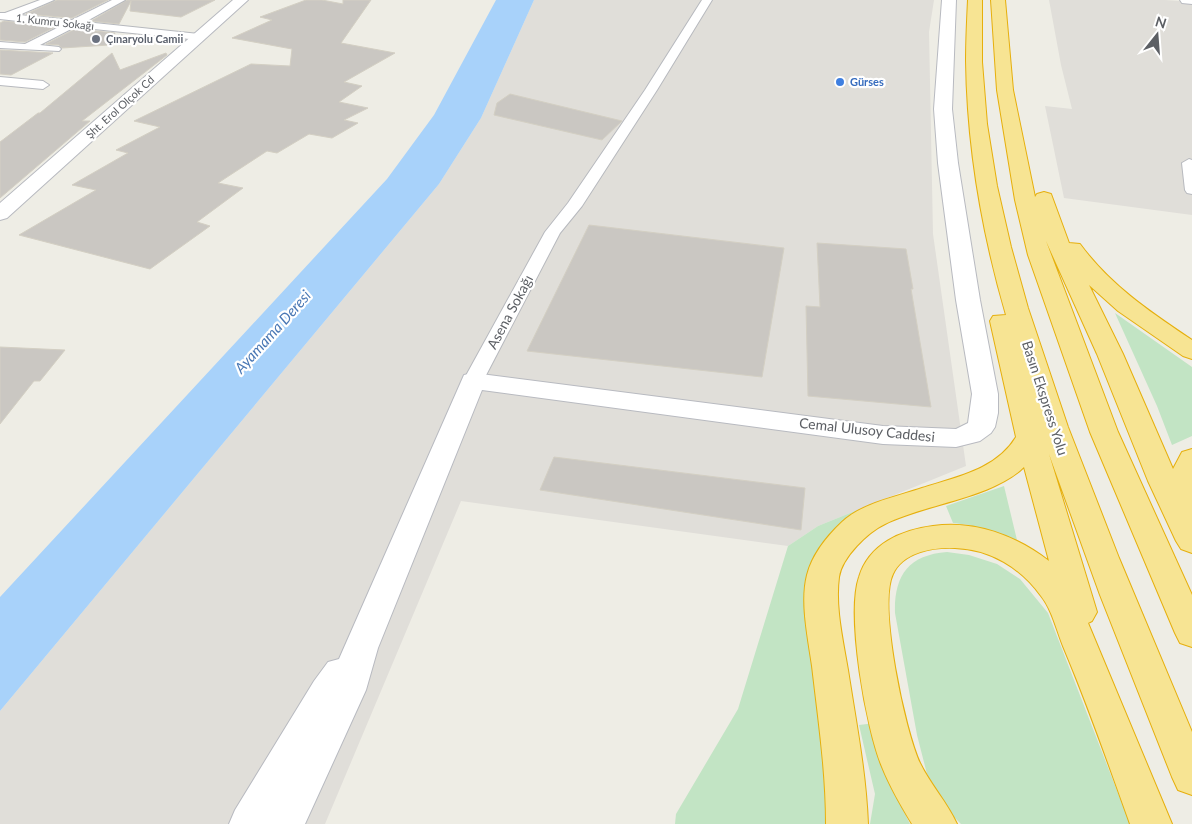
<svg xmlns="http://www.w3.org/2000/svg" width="1192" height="824" viewBox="0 0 1192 824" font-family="Lato,sans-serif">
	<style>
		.industrial { fill: #e0ded9 }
		.green { fill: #c2e4c4 }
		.water { fill: #a8d2fa }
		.building { fill: #cac7c2; stroke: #d3cfc3 }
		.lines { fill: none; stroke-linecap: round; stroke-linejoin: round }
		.street-casing { stroke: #b7b9be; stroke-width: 2 }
		.secondary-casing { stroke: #b8bac0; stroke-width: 2 }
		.highway-casing { stroke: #e6af0c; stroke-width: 2 }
		.street { fill: #fff; fill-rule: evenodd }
		.secondary { fill: #fff; fill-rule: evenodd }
		.highway { fill: #f7e493; fill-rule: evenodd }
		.worship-dot { fill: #6b7280; stroke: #fff; stroke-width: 2 }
		.shop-dot { fill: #3f7fe0; stroke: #fff; stroke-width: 2 }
		.labels { text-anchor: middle; stroke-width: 4.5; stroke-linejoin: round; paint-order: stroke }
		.far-street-label { font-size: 11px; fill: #5c5f64; stroke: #fff }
		.far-worship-label { font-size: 11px; font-weight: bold; fill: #5b616d; stroke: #fff; text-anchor: start }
		.far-shop-label { font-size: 11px; font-weight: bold; fill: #366cbe; stroke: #fff; text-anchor: start }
		.street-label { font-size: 14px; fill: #5c5f64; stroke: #fff }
		.water-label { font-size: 15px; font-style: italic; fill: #4977b4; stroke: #fff }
	</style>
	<rect width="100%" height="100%" fill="#eeede5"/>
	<path class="industrial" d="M534 0H934L929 32 933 234 966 466 818 526 788 546 461 501 325 824H0V711L439 184 481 118Z
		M1049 0H1165L1192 2V215L1064 198 1045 106 1072 109 1061 65Z"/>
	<path class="green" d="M1115 313 1192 367V436L1172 445 1157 406Z
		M1004 486 1017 540 969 525 953 523 946 506Z
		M860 509 832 531 815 579 827 824H675L676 814 738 709 788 546 818 526Z
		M947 552 969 555 997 564 1020 579 1048 613 1130 824H961L950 813 927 774 917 735 895 613C894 576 908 555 947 552Z
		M875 723 887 777 910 824H870L875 794 859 725Z"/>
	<path class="water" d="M496 0H534L481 118 439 184 0 711V597L387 179 434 115Z"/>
	<path class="building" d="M57 0H108L72 18 26 14Z
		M127 0H215L181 17 130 11 131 1 119 24 91 21Z
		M306 0H322L343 4V0H371L341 43 395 53 344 82 362 86 339 102 368 108 344 120 358 123 332 138 309 134 277 153 267 151 218 183 243 188 197 222 210 226 150 269 19 235 96 190 72 185 128 153 116 150 160 127 134 121 251 64 290 66 292 49 232 38 272 20 260 17Z
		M4 21 55 27 25 42 0 40V23Z
		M75 29 115 33 109 45 62 48 59 45 46 44Z
		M0 50 53 53 11 75 0 74Z
		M112 53 120 70 166 53 167 55 82 121H90L0 198V142L38 113H40Z
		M510 94 622 121 602 140 494 115 497 103Z
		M589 225 784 248 762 377 527 351Z
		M817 243 906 249 913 289H911L931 407 808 396 806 306 820 307Z
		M0 347 65 350 40 381H34L0 424Z
		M554 457 805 488 801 530 540 490Z"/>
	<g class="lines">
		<g class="street-casing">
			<path id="street" d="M40 0H54L19 15 72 20 112 0H125L85 22 199 34 204 37 199 40 75 27 40 45 59 47 61 49 59 51 0 48V42L25 44 61 26 0 19V13H5Z
				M702 0H712L657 90 582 206 560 233 483 381 480 385 473 387 466 385 463 381 545 232 568 203 645 90Z
				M0 77 43 81 49 85 43 89 0 85Z
				M1189 159 1192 160V194L1187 193 1185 190 1182 163Z"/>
		</g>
		<g class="secondary-casing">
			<path id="secondary" d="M233 0H248L7 218 0 220V203Z
				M942 0H956L952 109 958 163 980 300 998 394V413L995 427 991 433 980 441 956 447 883 444 482 390 378 648 366 690 305 824H229L235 810 314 681 328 662 339 659 464 375 473 373 883 426 956 429 968 423 972 394 956 300 938 163 934 109Z
				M1180 0H1192V4L1182 3Z"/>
		</g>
		<g class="highway-casing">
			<path id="highway" d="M968 0H982V62L987 124 997 186 1011 247 1028 308 1068 427 1119 558 1192 732V795L1178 790 1172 777 1100 595 1049 454 1097 612 1092 621 1088 623 1172 824H1130C1109 766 1089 708 1065 651 1057 633 1053 611 1041 596 1021 568 990 549 955 548 933 547 903 552 893 574 878 605 905 731 920 763 930 784 947 802 957 824H912C901 806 890 787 882 767 866 729 846 615 859 577 869 544 901 530 933 526 975 520 1017 536 1049 561L1024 467C993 498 925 504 885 524 868 532 842 557 839 577 835 607 843 640 848 670 856 722 866 772 868 824H826C826 771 818 718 812 666 808 638 800 602 807 575 812 555 827 536 842 522 862 503 896 497 922 488 956 477 996 470 1016 437L990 321 993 316 1006 315C982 233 967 146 966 61 966 41 967 20 968 0Z
				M991 0H1005L1013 90 1035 197 1037 194 1044 192 1051 194 1069 243 1080 244C1110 285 1150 312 1192 340V359L1183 356 1118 311 1089 285 1123 354 1173 469 1182 452 1192 449V553L1181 549 1176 541 1148 481 1097 354 1046 241 1118 432 1192 595V647L1180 643 1175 633 1090 432 1028 255 1015 200 997 90Z"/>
		</g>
		<use href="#street" class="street"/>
		<use href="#secondary" class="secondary"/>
		<use href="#highway" class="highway"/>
	</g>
	<circle class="worship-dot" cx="96" cy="39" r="5"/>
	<circle class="shop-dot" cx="840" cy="82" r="5"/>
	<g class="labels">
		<g class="far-street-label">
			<text transform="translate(55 22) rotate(6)" y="4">1. Kumru Sokağı</text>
			<text transform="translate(120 107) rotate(-42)" y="4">Şht. Erol Olçok Cd</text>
		</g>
		<g class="far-worship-label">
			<text x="106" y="43">Çınaryolu Camii</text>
		</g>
		<g class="far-shop-label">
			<text x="850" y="86">Gürses</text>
		</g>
		<g class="street-label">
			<text transform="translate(510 312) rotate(-62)" y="5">Asena Sokağı</text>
			<text transform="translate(1045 398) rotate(72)" y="5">Basın Ekspress Yolu</text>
			<text transform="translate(867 430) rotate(6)" y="5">Cemal Ulusoy Caddesi</text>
		</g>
		<g class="water-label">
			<text transform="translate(273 332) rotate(-48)" y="5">Ayamama Deresi</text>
		</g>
	</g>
	<g transform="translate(1157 35) rotate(17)" stroke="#ffffff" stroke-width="4" paint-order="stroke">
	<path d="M0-4L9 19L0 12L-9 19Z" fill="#5c5f64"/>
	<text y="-8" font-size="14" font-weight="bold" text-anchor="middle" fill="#5c5f64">N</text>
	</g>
</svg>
